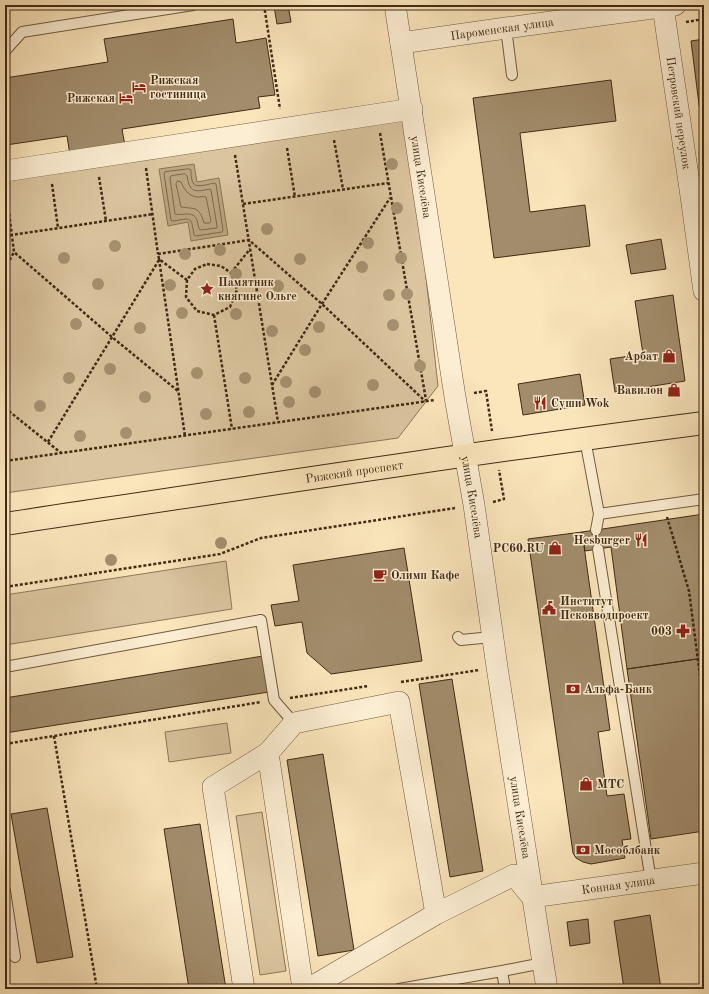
<svg xmlns="http://www.w3.org/2000/svg" width="709" height="994" viewBox="0 0 709 994" font-family="'Old Standard TT',serif">
	<style>
		.green { fill: #dbc59f; stroke: #8e785a }
		.water { fill: #bca682; stroke: #8b7556 }
		.lines { fill: none; stroke-linecap: round; stroke-linejoin: round }
		.shore { stroke: #7e684b; stroke-width: 1 }
		.building { fill: #a28c6b; stroke: #412b14 }
		.lane-casing { stroke: #705a3e; stroke-width: 12 }
		.street-casing { stroke: #705a3e; stroke-width: 22 }
		.primary-casing { stroke: #412b14; stroke-width: 24 }
		.path { stroke: #412b14; stroke-width: 2.5; stroke-dasharray: 3 2; stroke-linecap: butt }
		.lane { stroke: #fceed3; stroke-width: 10 }
		.street { stroke: #fceed3; stroke-width: 21 }
		.primary { stroke: #fbe5bb; stroke-width: 22 }
		.tree { fill: #a6906f }
		.labels { text-anchor: middle; stroke-width: 3; stroke-linejoin: round; paint-order: stroke }
		.street-label { font-size: 12px; fill: #412b14; stroke: #fceed3 }
		.poi-label { font-size: 12px; font-weight: bold; fill: #412b14; stroke: #fceed3; text-anchor: start }
	</style>
	<rect width="100%" height="100%" fill="#fbe5bb"/>
	<filter id="stains"><feTurbulence type="fractalNoise" baseFrequency=".005" numOctaves="4"/><feColorMatrix values="0 0 0 0 .2 0 0 0 0 .09 0 0 0 0 .02 0 0 0 .5 -.17"/></filter>
	<radialGradient id="worn" r=".72"><stop offset=".6" stop-color="#630" stop-opacity="0"/><stop offset="1" stop-color="#630" stop-opacity=".3"/></radialGradient>
	<path class="green" d="M408 115 438 386 398 438 5 493V176Z
		M226 561 232 609 5 645V595Z
		M227 723 231 753 169 762 165 732Z
		M262 812 286 971 260 975 236 816Z"/>
	<path class="water" d="M194 164 197 182 219 178 228 235 191 241 188 222 168 226 159 169Z"/>
	<g class="lines">
		<path class="shore" d="M189 169 191 170C191 174 191 181 194 184 197 188 209 184 214 183L216 184 223 230 222 232 196 236 194 235C191 216 192 218 173 221L171 220 164 174 165 172Z
			M185 174 187 176C190 193 194 192 210 189L211 190 217 226V228L200 230C198 227 198 224 197 220 193 210 183 216 175 214L170 178 171 176Z
			M178 181 181 182C184 189 188 196 197 197 200 197 203 196 206 197L211 221 210 223H204C199 206 195 209 181 207L176 184Z"/>
	</g>
	<path class="building" d="M281 5H288L291 22 277 24 274 6Z
		M233 19 236 43 266 38 275 95 258 97 260 108 122 129 125 146 70 155 67 136 6 145 5 137V78L108 62 104 39Z
		M704 39V144L691 41Z
		M611 80 616 121 520 133 530 212 585 205 590 246 494 258 473 98Z
		M661 239 666 269 631 274 626 245Z
		M673 295 685 381 615 392 610 359 643 354 635 301Z
		M580 374 585 405 523 415 518 384Z
		M704 514V658L627 669 611 547 585 551 582 532Z
		M582 532 610 730 598 732 607 796 624 794 631 839 622 840 625 858 591 864 583 862 576 858 573 853 572 846 528 539Z
		M404 548 422 661 331 674 307 653 302 622 275 626 271 605 299 601 293 565Z
		M263 656 269 692 5 733V698Z
		M704 658V831L651 839 627 669Z
		M452 679 483 871 450 877 419 684Z
		M323 754 354 950 318 956 287 760Z
		M47 808 73 957 37 963 11 814Z
		M200 824 226 989H189L164 829Z
		M650 915 661 989H624L614 921Z
		M588 919 590 943 570 946 567 922Z"/>
	<g class="lines">
		<g class="lane-casing">
			<path id="lane" d="M506 28 512 75
				M5 51 22 32 193 5
				M585 439 599 514 704 499
				M596 530 599 514
				M598 549 651 881
				M458 637 461 640 492 637
				M5 667 261 620 274 700 294 723
				M5 891 15 957
				M502 971 505 989
				M399 989 502 971 543 963"/>
		</g>
		<g class="street-casing">
			<g id="street">
				<path id="s1" d="M395 5 455 397 474 505 497 667 547 989"/>
				<path id="s2" d="M663 7 691 196 704 291"/>
				<path id="s3" d="M401 43 506 28 675 5"/>
				<path d="M5 171 412 109"/>
				<path d="M268 753 303 989"/>
				<path d="M244 989 213 787 268 753 294 723 399 702 436 914"/>
				<path id="s4" d="M308 989 436 914 514 875 532 897 704 873"/>
			</g>
		</g>
		<g class="primary-casing">
			<g id="primary">
				<path id="s5" d="M5 524C238 489 471 453 704 423"/>
			</g>
		</g>
		<path class="path" d="M264 5 280 109
			M686 22 704 19
			M380 133 426 400
			M334 140 343 189
			M287 148 295 197
			M235 155 278 422
			M146 168 158 254
			M99 177 106 221
			M52 184 58 228
			M6 189 14 252 112 337 178 391
			M243 204 388 183
			M5 236 153 214
			M159 259 185 436
			M207 264 221 266 231 273 237 290 230 307 214 315 197 311 186 297 187 280 195 269Z
			M5 269 14 252
			M231 273 250 249
			M187 280 159 259 158 254 249 240 322 304 425 401
			M214 315 232 429
			M272 385 322 304 390 198
			M474 393 486 391 492 431
			M5 408 61 453
			M48 442 159 260
			M5 461 435 400
			M493 502 504 499 499 470
			M667 517 689 591 704 707
			M5 587 220 554 261 538 455 508
			M401 682 479 670
			M290 698 368 686
			M54 736 97 989
			M5 744 261 702"/>
		<use href="#lane" class="lane"/>
		<use href="#street" class="street"/>
		<use href="#primary" class="primary"/>
	</g>
	<g class="tree">
		<circle cx="392" cy="164" r="6"/>
		<circle cx="397" cy="208" r="6"/>
		<circle cx="267" cy="229" r="6"/>
		<circle cx="368" cy="243" r="6"/>
		<circle cx="115" cy="246" r="6"/>
		<circle cx="220" cy="250" r="6"/>
		<circle cx="185" cy="254" r="6"/>
		<circle cx="64" cy="258" r="6"/>
		<circle cx="401" cy="258" r="6"/>
		<circle cx="300" cy="259" r="6"/>
		<circle cx="362" cy="267" r="6"/>
		<circle cx="236" cy="274" r="6"/>
		<circle cx="98" cy="284" r="6"/>
		<circle cx="170" cy="285" r="6"/>
		<circle cx="278" cy="286" r="6"/>
		<circle cx="407" cy="294" r="6"/>
		<circle cx="389" cy="295" r="6"/>
		<circle cx="182" cy="313" r="6"/>
		<circle cx="236" cy="314" r="6"/>
		<circle cx="76" cy="324" r="6"/>
		<circle cx="393" cy="325" r="6"/>
		<circle cx="319" cy="327" r="6"/>
		<circle cx="140" cy="328" r="6"/>
		<circle cx="272" cy="331" r="6"/>
		<circle cx="305" cy="350" r="6"/>
		<circle cx="420" cy="366" r="6"/>
		<circle cx="110" cy="369" r="6"/>
		<circle cx="197" cy="373" r="6"/>
		<circle cx="69" cy="378" r="6"/>
		<circle cx="245" cy="378" r="6"/>
		<circle cx="286" cy="382" r="6"/>
		<circle cx="373" cy="385" r="6"/>
		<circle cx="315" cy="392" r="6"/>
		<circle cx="145" cy="397" r="6"/>
		<circle cx="289" cy="402" r="6"/>
		<circle cx="40" cy="406" r="6"/>
		<circle cx="249" cy="412" r="6"/>
		<circle cx="206" cy="414" r="6"/>
		<circle cx="126" cy="433" r="6"/>
		<circle cx="80" cy="436" r="6"/>
		<circle cx="221" cy="543" r="6"/>
		<circle cx="111" cy="560" r="6"/>
	</g>
	<defs>
		<g id="hotel-bare" transform="scale(1.08)"><path d="M-6-4.5h1.5V1H6V5H4.5V3h-9V5H-6ZM-4 0a1.8 1.8 0 1 1 3.6 0ZM.5 0V-2.5h3Q6-2.5 6 0Z" fill="#8f2418" stroke="#fceed3" stroke-width="2.5" paint-order="stroke"/></g>
		<g id="sight-bare" transform="scale(1.08)"><path d="M0-6L1.8-2.2L6-1.7L2.9 1.2L3.7 5.4L0 3.3L-3.7 5.4L-2.9 1.2L-6-1.7L-1.8-2.2Z" fill="#8f2418" stroke="#fceed3" stroke-width="2.5" paint-order="stroke"/></g>
		<g id="shop-bare" transform="scale(1.08)"><path d="M-5-2.5h2.3a2.7 3.5 0 0 1 5.4 0H5L5.5 6h-11ZM-1.5-2.5h3a1.5 2.3 0 0 0-3 0Z" fill="#8f2418" stroke="#fceed3" stroke-width="2.5" paint-order="stroke"/></g>
		<g id="restaurant-bare" transform="scale(1.08)"><path d="M-5-6h1v4h1v-4h1v4h1v-4h1v5L-1.5 .5V6h-2V.5L-5-1ZM5-6V6H3V1.5H1.5Q1.5-4 5-6Z" fill="#8f2418" stroke="#fceed3" stroke-width="2.5" paint-order="stroke"/></g>
		<g id="cafe-bare" transform="scale(1.08)"><path d="M-5.5-4.5H6V0H3Q3 3.5 0 3.5H-2.5Q-5.5 3.5-5.5 0ZM3-3.2v2h1.7v-2ZM-6 4.5H4V6H-6Z" fill="#8f2418" stroke="#fceed3" stroke-width="2.5" paint-order="stroke"/></g>
		<g id="civic-bare" transform="scale(1.08)"><path d="M-.6-6.5H3V-4.5H.6V-3L4-1V1h2V6H-6V1h2V-1L-.6-3ZM-1.2 2.5V6h2.4V2.5Z" fill="#8f2418" stroke="#fceed3" stroke-width="2.5" paint-order="stroke"/></g>
		<g id="pharmacy-bare" transform="scale(1.08)"><path d="M-2-6h4v4h4v4h-4v4h-4v-4h-4v-4h4Z" fill="#8f2418" stroke="#fceed3" stroke-width="2.5" paint-order="stroke"/></g>
		<g id="bank-bare" transform="scale(1.08)"><path d="M-6-4H6V4H-6ZM0-2.3a2.3 2.3 0 1 0 0 4.6a2.3 2.3 0 1 0 0-4.6Z" fill="#8f2418" stroke="#fceed3" stroke-width="2.5" paint-order="stroke"/></g>
	</defs>
	<g fill-rule="evenodd">
		<use href="#hotel-bare" x="139" y="87"/>
		<use href="#hotel-bare" x="126" y="98"/>
		<use href="#sight-bare" x="207" y="289"/>
		<use href="#shop-bare" x="669" y="356"/>
		<use href="#shop-bare" x="674" y="390"/>
		<use href="#restaurant-bare" x="540" y="403"/>
		<use href="#restaurant-bare" x="641" y="540"/>
		<use href="#shop-bare" x="555" y="548"/>
		<use href="#cafe-bare" x="380" y="575"/>
		<use href="#civic-bare" x="549" y="608"/>
		<use href="#pharmacy-bare" x="683" y="631"/>
		<use href="#bank-bare" x="573" y="689"/>
		<use href="#shop-bare" x="586" y="784"/>
		<use href="#bank-bare" x="583" y="850"/>
	</g>
	<g class="labels">
		<g class="street-label">
			<text dy="4" stroke="none"><textPath href="#s3" startOffset="102">Пароменская улица</textPath></text>
			<text dy="4" stroke="none"><textPath href="#s2" startOffset="107">Петровский переулок</textPath></text>
			<text dy="4" stroke="none"><textPath href="#s1" startOffset="174">улица Киселёва</textPath></text>
			<text dy="4" stroke="none"><textPath href="#s5" startOffset="353">Рижский проспект</textPath></text>
			<text dy="4" stroke="none"><textPath href="#s1" startOffset="498">улица Киселёва</textPath></text>
			<text dy="4" stroke="none"><textPath href="#s1" startOffset="822">улица Киселёва</textPath></text>
			<text dy="4" stroke="none"><textPath href="#s4" startOffset="351">Конная улица</textPath></text>
		</g>
		<g class="poi-label">
			<text x="150" y="84">Рижская<tspan x="150" dy="14">гостиница</tspan></text>
			<text x="115" y="102" text-anchor="end">Рижская</text>
			<text x="218" y="286">Памятник<tspan x="218" dy="14">княгине Ольге</tspan></text>
			<text x="658" y="360" text-anchor="end">Арбат</text>
			<text x="663" y="394" text-anchor="end">Вавилон</text>
			<text x="551" y="407">Суши Wok</text>
			<text x="630" y="544" text-anchor="end">Hesburger</text>
			<text x="544" y="552" text-anchor="end">PC60.RU</text>
			<text x="391" y="579">Олимп Кафе</text>
			<text x="560" y="605">Институт<tspan x="560" dy="14">Псковводпроект</tspan></text>
			<text x="672" y="635" text-anchor="end">003</text>
			<text x="584" y="693">Альфа-Банк</text>
			<text x="597" y="788">МТС</text>
			<text x="594" y="854">Мособлбанк</text>
		</g>
	</g>
	<rect width="709" height="994" fill="none" stroke="#fbe5bb" stroke-width="20"/>
	<rect x="6" y="6" width="697" height="982" fill="none" stroke="#412b14" stroke-width="2"/>
	<rect x="10" y="10" width="689" height="974" fill="none" stroke="#412b14"/>
	<rect width="100%" height="100%" filter="url(#stains)"/>
	<rect width="100%" height="100%" fill="url(#worn)"/>
</svg>
